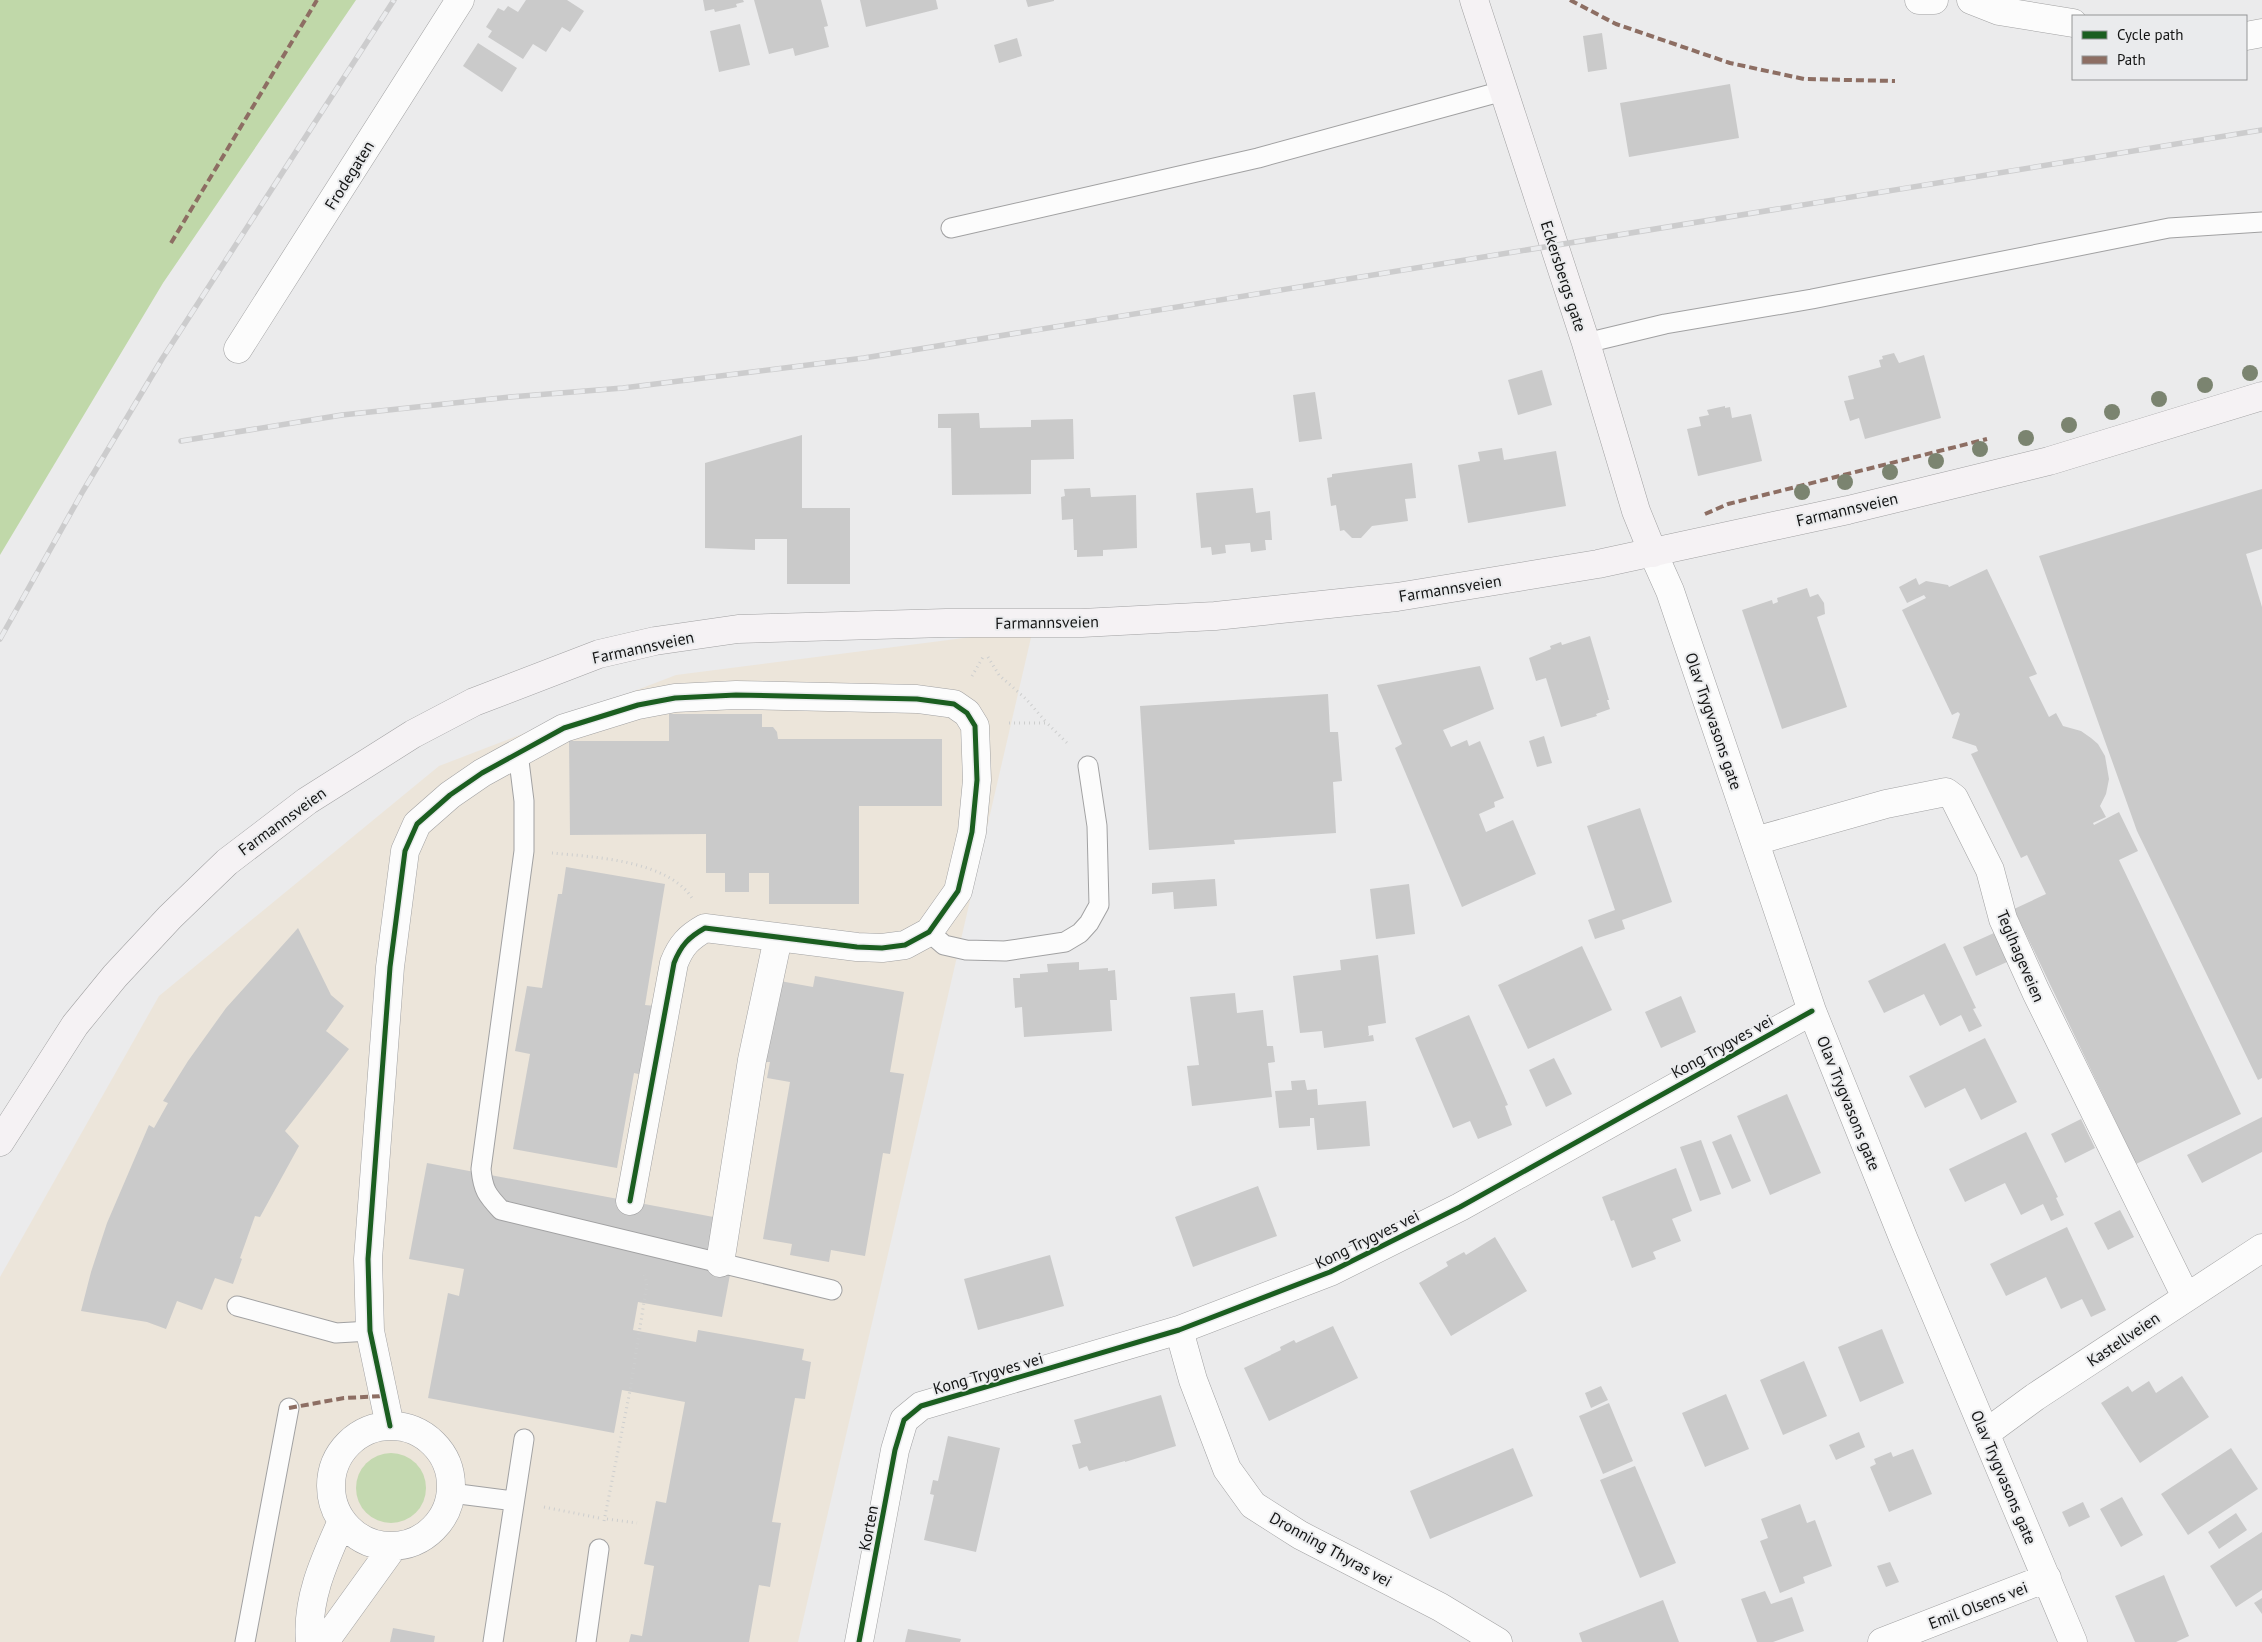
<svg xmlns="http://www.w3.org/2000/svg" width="2262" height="1642" viewBox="0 0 2262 1642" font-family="'PT Sans',sans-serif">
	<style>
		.commercial { fill: #ece5da }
		.green { fill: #c4d9b0 }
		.forest { fill: #c0d8a9 }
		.building { fill: #cacaca }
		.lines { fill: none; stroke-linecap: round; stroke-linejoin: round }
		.service-casing { stroke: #a1a1a2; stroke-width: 21 }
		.minor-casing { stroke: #a1a1a2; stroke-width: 29 }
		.secondary-casing { stroke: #a1a1a2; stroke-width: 29 }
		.path { stroke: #cdcece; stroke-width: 3; stroke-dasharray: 1 4; stroke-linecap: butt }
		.service { stroke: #fcfcfc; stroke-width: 19 }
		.minor { stroke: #fcfcfc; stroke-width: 28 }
		.secondary { stroke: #f5f2f4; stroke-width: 28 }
		.rail-casing { stroke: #cccccd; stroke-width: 5.5 }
		.rail { stroke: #eaebed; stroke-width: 4; stroke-dasharray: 11; stroke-linecap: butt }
		.quiet { stroke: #8d6e63; stroke-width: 4; stroke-dasharray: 8 4; stroke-linecap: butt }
		.cycleway-casing { stroke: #eaebed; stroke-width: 8 }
		.cycleway { stroke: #1b5e20; stroke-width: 5 }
		.tree { fill: #7b8470 }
		.labels { text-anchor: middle; stroke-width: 4; stroke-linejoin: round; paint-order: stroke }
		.street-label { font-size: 16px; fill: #131414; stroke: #eaebed }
	</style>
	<rect width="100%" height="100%" fill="#ebebec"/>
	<path class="commercial" d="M1033 629 798 1642H0V1277L159 996 439 766 676 675Z"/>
	<path class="green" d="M356 1488a35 35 0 1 1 70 0a35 35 0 1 1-70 0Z"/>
	<path class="forest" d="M0 0H356L163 283 0 555Z"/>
	<path class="building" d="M526 0H567L584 11 570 32 562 27 546 52 533 44 523 59 488 37 492 31 486 27 498 8 504 11 508 6 518 12Z
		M703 0H743L744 2 736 4 737 7 715 12 714 9 705 11Z
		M754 0H821L828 26 824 27 829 47 795 56 793 48 769 54Z
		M860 0H936L938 9 866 27Z
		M1026 0H1054V1L1028 7Z
		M740 24 750 65 719 72 710 31Z
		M1602 33 1607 69 1588 72 1583 36Z
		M1017 38 1022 56 999 63 994 45Z
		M478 43 517 68 502 92 463 66Z
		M1730 84 1739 138 1629 157 1620 103Z
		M1894 353 1899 363 1924 355 1941 418 1865 439 1859 418 1850 421 1844 401 1854 399 1848 376 1881 367 1879 360 1883 359 1882 356Z
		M1542 370 1552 405 1518 415 1508 380Z
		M1315 392 1322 439 1299 442 1293 395Z
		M1725 406V408L1730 407 1732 418 1751 414 1762 461 1698 476 1687 429 1701 426 1699 417 1709 415 1707 410Z
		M979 413 980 428 1031 427V420L1073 419 1074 459 1031 460V494L952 495 951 428H938V414Z
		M802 435V508H850V584H787V539H755V550L705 548V463Z
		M1502 448 1504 460 1556 451 1566 506 1468 523 1458 465 1480 461 1478 452Z
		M1412 463 1416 498 1405 499 1408 521 1372 526 1361 538H1352L1344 530 1340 531 1336 505 1331 506 1327 478 1332 477V474Z
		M1090 488 1091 497 1136 495 1137 548 1103 550V556L1077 557V550H1074L1073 519 1062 520 1061 497 1065 496 1064 489Z
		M1253 488 1256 513 1270 511 1272 540H1265L1266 550 1251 552 1250 543 1225 545 1226 553 1212 555 1211 547 1201 548 1196 493Z
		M2262 489V549L2246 554 2262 607V1078L2258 1080 2137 831 2039 556Z
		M1987 569 2037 674 2029 677 2049 717 2056 713 2063 726 2081 731 2091 738 2098 744 2105 756 2109 779 2106 794 2100 806 2106 817 2093 823 2094 825 2119 812 2138 851 2119 860 2241 1114 2136 1164 2014 909 2046 894 2027 855 2021 858 1971 754 1978 751 1976 746 1952 738 1960 714 1958 712 1952 715 1902 610 1926 598 1924 595 1907 603 1899 587 1916 578 1919 585 1926 581 1948 585 1949 587Z
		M1807 588 1810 597 1818 594 1824 603 1825 614 1817 617 1847 707 1782 729 1742 610 1772 600 1773 604 1778 602 1777 598Z
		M1590 636 1609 700H1607L1610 709 1596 714 1597 716 1561 727 1546 678 1536 681 1529 658 1551 649 1550 646 1561 642 1562 645Z
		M1480 666 1494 709 1443 730 1451 747 1467 740 1469 746 1480 741 1504 798 1494 802 1495 807 1479 814 1486 832 1513 820 1536 874 1462 907 1395 748 1402 744 1377 685Z
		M1328 694 1330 732H1338L1342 781 1333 782 1336 833 1234 840 1235 844 1149 850 1140 706Z
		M669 714H762V727H773L777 732 778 739H942V806H859V904H769V873H749V892H725V873H706V834L570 835 569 741H669Z
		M1544 736 1552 763 1537 767 1529 741Z
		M1640 808 1672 902 1622 920 1625 929 1595 939 1588 920 1615 910 1587 826Z
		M566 867 665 884 645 1005 655 1006 643 1075 634 1073 617 1168 513 1149 530 1054 515 1051 527 986 542 988 558 894H562Z
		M1215 879 1217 906 1174 909 1173 892 1152 894V883Z
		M1409 884 1415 934 1376 939 1370 889Z
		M298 928 331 995 344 1006 326 1031 349 1049 285 1131 299 1146 260 1217 255 1216 240 1258 242 1259 233 1284 215 1278 202 1310 177 1301 166 1329 147 1322 81 1311 91 1272 107 1223 149 1125 154 1128 168 1103 163 1101 188 1061 226 1008Z
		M1994 933 2007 962 1976 976 1963 947Z
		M1945 943 1976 1008 1973 1009 1982 1026 1969 1032 1961 1015 1940 1026 1924 994 1884 1013 1868 981Z
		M1582 946 1612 1010 1528 1049 1498 985Z
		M1378 955 1386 1023 1368 1026 1369 1035 1368 1036 1373 1035 1374 1041 1324 1048 1322 1031 1300 1033 1293 976 1341 970 1340 960Z
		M1079 962V970L1108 968V971L1115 970 1117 1000H1110L1112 1031 1024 1037 1022 1007 1015 1008 1013 978H1020V974L1048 972 1047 964Z
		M815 976 904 992 890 1072 904 1074 890 1154 883 1153 865 1256 831 1250 829 1262 790 1255 792 1244 763 1239 790 1082 767 1078 770 1062H766L780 981 813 987Z
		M1235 993 1237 1013 1263 1010 1267 1046H1273L1275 1062 1268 1063 1272 1097 1192 1106 1187 1066 1199 1065 1190 997Z
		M1681 996 1696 1032 1661 1048 1645 1012Z
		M1469 1015 1508 1105 1505 1106 1512 1125 1478 1139 1470 1121 1453 1128 1415 1038Z
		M1985 1038 2017 1102 1981 1120 1965 1088 1925 1108 1909 1076Z
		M1554 1058 1572 1094 1546 1107 1529 1070Z
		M1305 1080 1307 1090 1317 1089 1318 1105 1366 1101 1370 1146 1317 1150 1314 1118H1310V1126L1279 1128 1275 1091 1292 1090 1291 1081Z
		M1787 1094 1821 1173 1770 1195 1737 1116Z
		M2262 1117V1152L2202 1183 2187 1155Z
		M2081 1119 2095 1148 2065 1163 2051 1134Z
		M2026 1132 2058 1197 2056 1198 2064 1215 2051 1221 2043 1204 2021 1215 2005 1183 1965 1202 1949 1169Z
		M1731 1134 1751 1181 1732 1189 1712 1142Z
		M1701 1140 1721 1194 1700 1201 1680 1147Z
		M427 1163 740 1222 722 1317 638 1302 633 1330 696 1342 698 1330 804 1349 802 1360 811 1362 805 1399 795 1398 772 1522 781 1523 770 1587 759 1585 749 1642H629L631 1634 642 1636 654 1566 644 1564 656 1501 666 1503 685 1402 622 1390 614 1433 428 1398 448 1293 459 1296 464 1269 409 1259Z
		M1676 1168 1692 1211 1672 1219 1681 1241 1653 1252 1656 1259 1632 1268 1614 1220 1611 1221 1602 1197Z
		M1258 1186 1277 1236 1193 1267 1175 1217Z
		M2120 1210 2134 1237 2108 1250 2094 1223Z
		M2067 1227 2106 1310 2091 1317 2082 1299 2061 1309 2046 1277 2006 1296 1990 1264Z
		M1495 1237 1527 1291 1451 1336 1419 1283 1448 1266 1446 1262 1464 1252 1466 1255Z
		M1050 1255 1064 1306 978 1330 964 1279Z
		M1333 1326 1358 1378 1269 1421 1244 1368 1281 1350 1280 1347 1294 1340 1296 1343Z
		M1882 1329 1904 1383 1860 1402 1838 1347Z
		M1804 1361 1827 1416 1783 1435 1760 1380Z
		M2182 1376 2209 1417 2140 1463 2101 1403 2128 1386 2132 1392 2149 1381 2156 1393Z
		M1601 1386 1608 1400 1591 1408 1585 1393Z
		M1726 1394 1749 1449 1705 1467 1682 1413Z
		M1161 1395 1176 1446 1125 1462V1461L1089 1471 1087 1466 1079 1469 1072 1445 1081 1443 1074 1420Z
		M1609 1403 1633 1461 1603 1474 1579 1416Z
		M1859 1432 1865 1447 1836 1460 1829 1445Z
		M948 1436 1000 1448 976 1552 924 1540 934 1495 930 1494 933 1480 938 1481Z
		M1513 1448 1533 1496 1430 1539 1410 1491Z
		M2231 1448 2258 1489 2188 1535 2161 1494Z
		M1913 1449 1932 1494 1889 1512 1870 1467 1876 1464 1874 1459 1891 1452 1893 1457Z
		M1635 1466 1676 1563 1640 1578 1600 1480Z
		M2122 1497 2143 1535 2121 1547 2100 1509Z
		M2083 1502 2090 1517 2069 1527 2062 1512Z
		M1800 1504 1807 1523 1815 1520 1832 1566 1803 1577 1805 1583 1780 1593 1760 1541 1768 1538 1761 1519Z
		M2236 1513 2247 1530 2219 1549 2208 1532Z
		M2262 1532V1590L2236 1607 2210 1566Z
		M1890 1562 1899 1582 1886 1587 1877 1566Z
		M2164 1575 2189 1636 2176 1642H2135L2115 1596Z
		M1765 1591 1771 1604 1792 1597 1804 1631 1773 1642H1757L1741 1599Z
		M2262 1598V1614L2254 1603Z
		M1663 1600 1679 1642H1582L1579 1633Z
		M393 1628 435 1636 434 1642H390Z
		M908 1629 961 1639 960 1642H905Z"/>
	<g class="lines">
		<g class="service-casing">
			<path id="service" d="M951 228 1258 158 1503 91
				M1586 343 1665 324 1812 299 2169 228 2262 222
				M518 753 524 801V851L481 1169C483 1190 487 1195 501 1210L832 1290
				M929 932 944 945 966 950 1005 951 1065 942 1080 933 1089 923 1099 905 1097 826 1088 766
				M237 1306 336 1333 370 1331
				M451 1493 514 1501
				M245 1642 289 1408
				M493 1642 524 1439
				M586 1642 599 1549"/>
		</g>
		<g class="minor-casing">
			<path id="minor" d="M1919 0H1934
				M1971 0 1999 11 2073 23
				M2246 36 2262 33
				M238 349 460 0
				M1653 553 1670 591 1812 1011 1904 1240 2073 1642
				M1755 841 1886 804 1946 792 1954 798 1990 870 2003 919 2036 992 2186 1297
				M720 1263 752 1060 778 938
				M1179 1330 1193 1380 1227 1469 1253 1505 1300 1535 1440 1607 1498 1642
				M331 1486a60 60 0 1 1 120 0a60 60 0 1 1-120 0Z
				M390 1426 370 1331 368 1259 390 967 405 851 417 824 450 795 482 773 564 728 638 705 675 698 736 695 917 699 954 704 967 713 975 726 977 780 972 832 958 891 929 932 905 945 882 948 857 947 705 928C689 937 681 945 674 963L630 1201
				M1986 1433 2035 1397 2262 1248
				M310 1642C306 1599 325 1559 342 1521
				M320 1642 331 1633 393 1547
				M859 1642 895 1450 904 1420 921 1406 1179 1330 1330 1272 1460 1207 1812 1011
				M1882 1642 2047 1578"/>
		</g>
		<g class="secondary-casing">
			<path id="secondary" d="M1474 0 1586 343 1636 511 1653 553
				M0 1142 75 1025 115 976 170 917 227 862 307 801 413 734 474 702 599 654 655 641 738 629 946 623H1082L1215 616 1397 597 1598 564 1848 510 2049 461 2262 396"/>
		</g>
		<path class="path" d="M988 657 999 675 1026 699 1047 723
			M972 676 983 657
			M1009 723H1047L1069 745
			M552 853C593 857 667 860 692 898
			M544 1507 599 1518
			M607 1519 637 1523
			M604 1521 630 1391 647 1283 644 1275"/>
		<use href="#service" class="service"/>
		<use href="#minor" class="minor"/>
		<use href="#secondary" class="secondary"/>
		<g class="rail-casing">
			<path id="rail" d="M181 441 342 415 510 397 623 388 864 358 2262 130
				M0 639 83 491 162 359 394 0"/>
		</g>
		<use href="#rail" class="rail"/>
		<path class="quiet" d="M1570 0 1616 24 1730 63 1804 79 1895 81
			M171 243 317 0
			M1705 514 1728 504 1987 439
			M289 1408 344 1398 383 1396"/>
		<g class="cycleway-casing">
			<path id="cycleway" d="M390 1426 370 1331 368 1259 390 967 405 851 417 824 450 795 482 773 564 728 638 705 675 698 736 695 917 699 954 704 967 713 975 726 977 780 972 832 958 891 929 932 905 945 882 948 857 947 705 928C689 937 681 945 674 963L630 1201
				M859 1642 895 1450 904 1420 921 1406 1179 1330 1330 1272 1460 1207 1812 1011"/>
		</g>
		<use href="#cycleway" class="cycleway"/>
	</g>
	<g class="tree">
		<circle cx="2250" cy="373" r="8"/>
		<circle cx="2205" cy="385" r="8"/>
		<circle cx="2159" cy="399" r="8"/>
		<circle cx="2112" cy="412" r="8"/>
		<circle cx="2069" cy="425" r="8"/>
		<circle cx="2026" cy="438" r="8"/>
		<circle cx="1980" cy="449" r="8"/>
		<circle cx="1936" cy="461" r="8"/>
		<circle cx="1890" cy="472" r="8"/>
		<circle cx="1845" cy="482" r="8"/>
		<circle cx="1802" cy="492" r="8"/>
	</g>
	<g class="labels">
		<g class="street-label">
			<text transform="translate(349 175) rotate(-58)" y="6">Frodegaten</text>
			<text transform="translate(1564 276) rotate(72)" y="6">Eckersbergs gate</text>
			<text transform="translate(1847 509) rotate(-13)" y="6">Farmannsveien</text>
			<text transform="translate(1450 588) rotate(-9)" y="6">Farmannsveien</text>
			<text transform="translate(1047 622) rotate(-1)" y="6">Farmannsveien</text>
			<text transform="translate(643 647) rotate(-12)" y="6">Farmannsveien</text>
			<text transform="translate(1714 721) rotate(71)" y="6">Olav Trygvasons gate</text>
			<text transform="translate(282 821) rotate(-36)" y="6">Farmannsveien</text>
			<text transform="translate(2021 956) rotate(67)" y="6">Teglhageveien</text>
			<text transform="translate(1722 1046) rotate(-29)" y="6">Kong Trygves vei</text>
			<text transform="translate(1849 1103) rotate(68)" y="6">Olav Trygvasons gate</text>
			<text transform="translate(1367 1239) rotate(-26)" y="6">Kong Trygves vei</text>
			<text transform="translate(2123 1339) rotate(-34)" y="6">Kastellveien</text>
			<text transform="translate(988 1373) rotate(-16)" y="6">Kong Trygves vei</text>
			<text transform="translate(2004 1477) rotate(67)" y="6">Olav Trygvasons gate</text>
			<text transform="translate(868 1528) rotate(-79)" y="6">Korten</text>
			<text transform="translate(1331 1549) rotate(29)" y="6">Dronning Thyras vei</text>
			<text transform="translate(1978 1605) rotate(-21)" y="6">Emil Olsens vei</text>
		</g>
	</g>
	<rect x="2072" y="15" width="175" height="65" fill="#eaebed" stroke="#949596"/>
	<rect x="2082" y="31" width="25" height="8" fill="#1b5e20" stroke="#949596"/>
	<text x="2117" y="40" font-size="15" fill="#131414">Cycle path</text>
	<rect x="2082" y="56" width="25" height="8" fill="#8d6e63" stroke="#949596"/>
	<text x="2117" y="65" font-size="15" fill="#131414">Path</text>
</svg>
